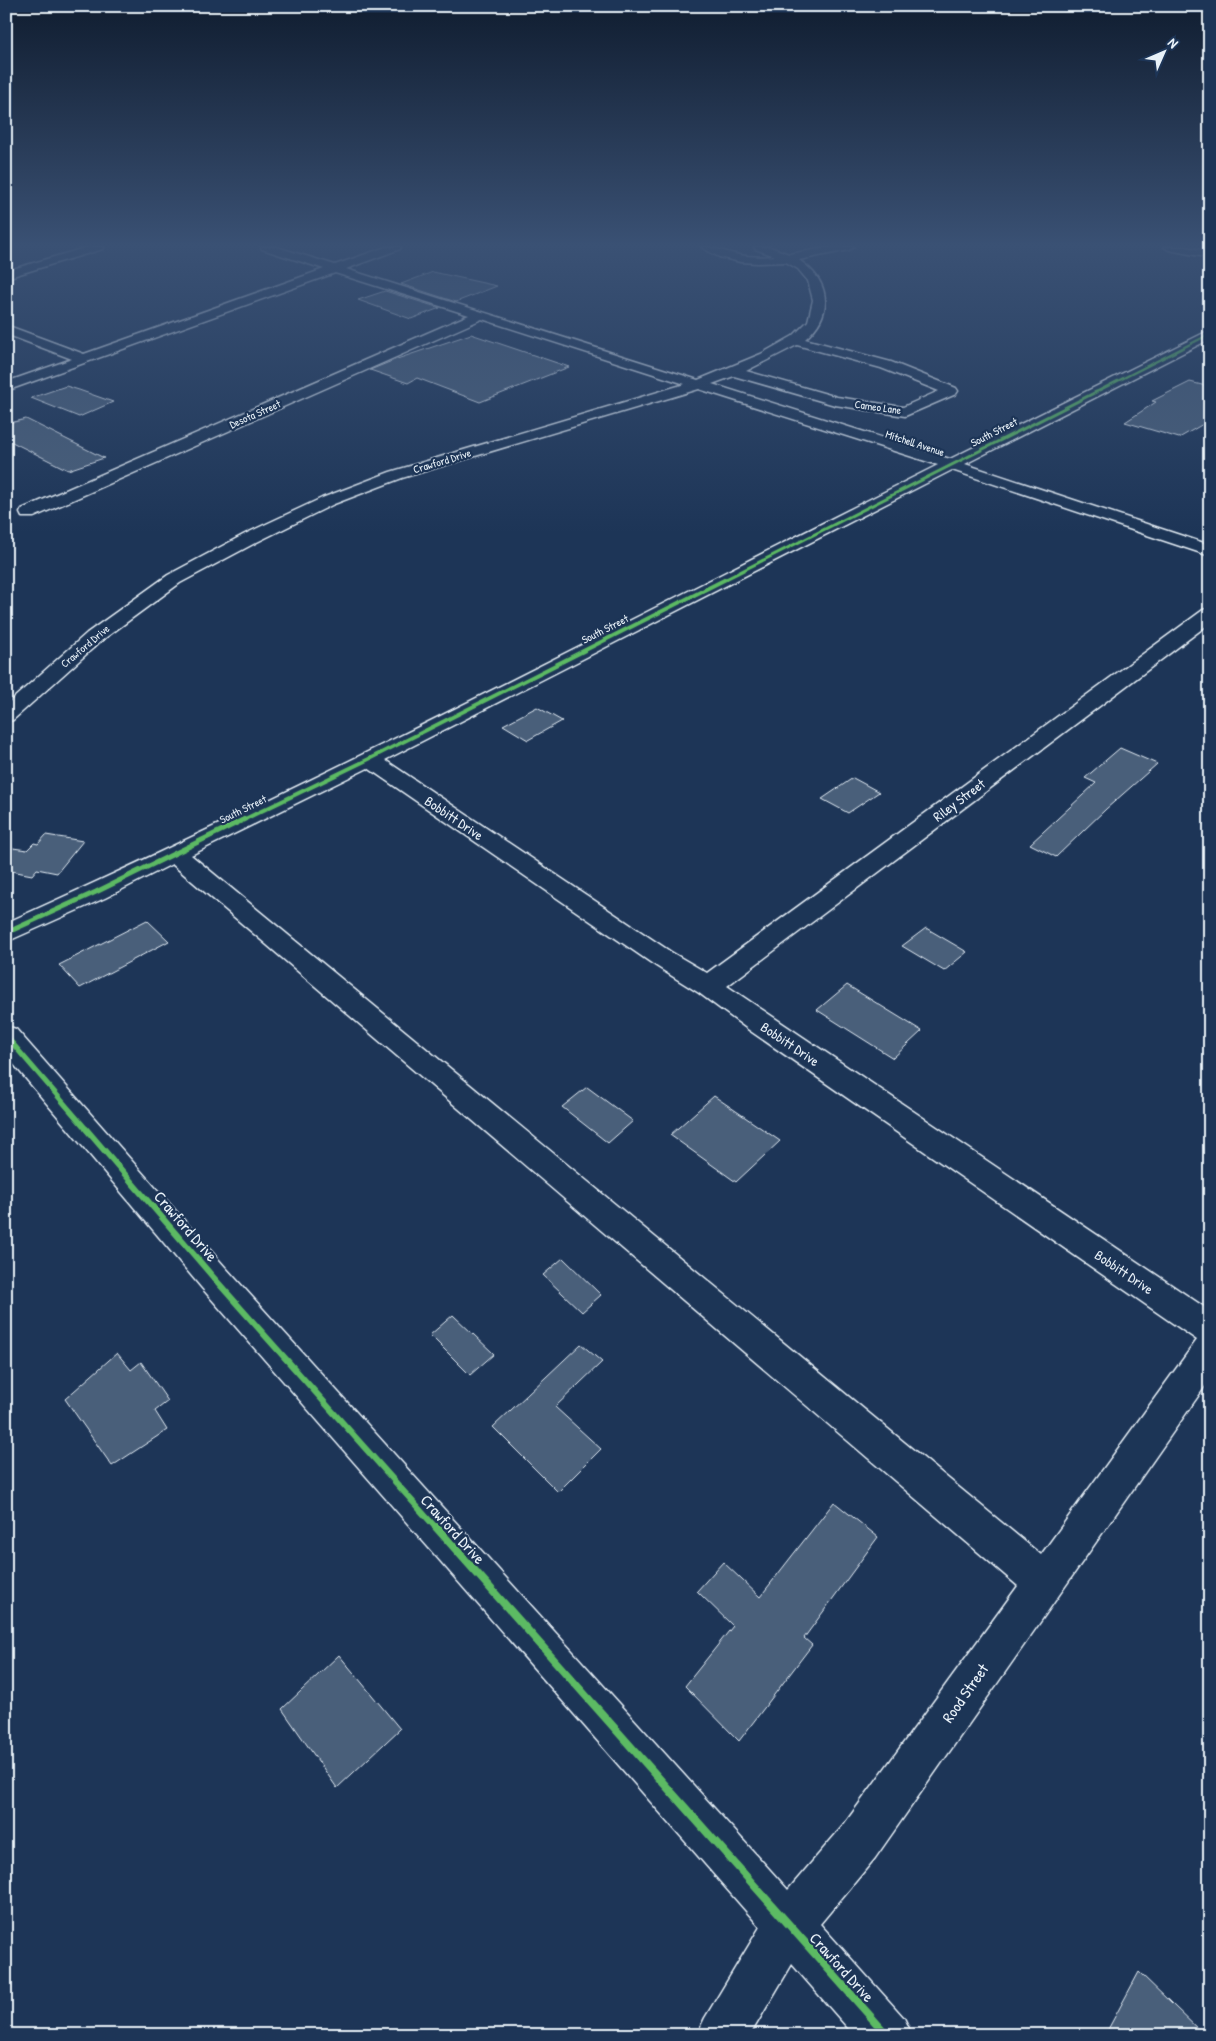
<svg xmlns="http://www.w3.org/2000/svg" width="1216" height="2041" viewBox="0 0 1216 2041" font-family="'Patrick Hand',sans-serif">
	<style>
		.building { fill: #495e7a; stroke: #e8f1f8 }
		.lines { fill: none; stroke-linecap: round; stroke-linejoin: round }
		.minor-casing { stroke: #e8f1f8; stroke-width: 3 }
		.minor { fill: #1d3557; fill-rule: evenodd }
		.cycleway-far5-casing { stroke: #1d3557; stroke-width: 4 }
		.cycleway-far4-casing { stroke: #1d3557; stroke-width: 5 }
		.cycleway-far3-casing { stroke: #1d3557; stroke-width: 6 }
		.cycleway-far2-casing { stroke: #1d3557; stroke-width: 8 }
		.cycleway-far1-casing { stroke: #1d3557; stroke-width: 9 }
		.cycleway-casing { stroke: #1d3557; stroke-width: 11 }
		.cycleway-far5 { stroke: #5cba63; stroke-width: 2.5 }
		.cycleway-far4 { stroke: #5cba63; stroke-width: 3 }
		.cycleway-far3 { stroke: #5cba63; stroke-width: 4 }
		.cycleway-far2 { stroke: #5cba63; stroke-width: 5 }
		.cycleway-far1 { stroke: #5cba63; stroke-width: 6 }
		.cycleway { stroke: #5cba63; stroke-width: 8 }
		.labels { text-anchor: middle; stroke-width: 4.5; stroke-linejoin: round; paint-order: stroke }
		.far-street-label { font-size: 11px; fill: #e8f1f8; stroke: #1d3557 }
		.street-label { font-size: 14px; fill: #e8f1f8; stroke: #1d3557 }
		.near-street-label { font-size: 16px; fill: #e8f1f8; stroke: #1d3557 }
	</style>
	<rect width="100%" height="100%" fill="#1d3557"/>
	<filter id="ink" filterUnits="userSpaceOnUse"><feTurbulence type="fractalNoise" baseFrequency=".02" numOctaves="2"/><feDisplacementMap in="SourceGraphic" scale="10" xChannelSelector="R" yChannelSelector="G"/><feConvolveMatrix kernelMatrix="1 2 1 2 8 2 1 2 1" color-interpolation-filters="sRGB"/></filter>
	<g filter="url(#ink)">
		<path class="building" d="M433 272 497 286 456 302 401 284Z
			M385 291 440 308 411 319 358 300Z
			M471 334 569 367 480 402 417 378 408 383 370 370 397 359Z
			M1190 382 1210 387V420L1179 438 1125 422 1156 402 1152 401Z
			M66 386 79 390 113 402 79 417 31 398Z
			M26 419 104 458 68 470 6 439V424Z
			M537 707 562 721 528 740 503 725Z
			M1120 748 1157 764 1106 809 1056 857 1030 844 1096 783 1085 778Z
			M853 778 879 792 848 813 822 799Z
			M46 835 83 841 57 873 37 869 32 875 6 870V847L27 850 34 843 38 844Z
			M147 920 169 941 80 988 59 965Z
			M926 928 967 952 944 971 902 946Z
			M847 985 922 1031 893 1058 817 1010Z
			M587 1087 633 1121 608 1143 562 1107Z
			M714 1096 780 1141 736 1182 670 1135Z
			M563 1258 601 1295 582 1312 543 1275Z
			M453 1315 494 1354 470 1375 430 1335Z
			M581 1344 602 1362 555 1407 601 1449 558 1492 493 1427Z
			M117 1353 131 1370 141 1362 168 1401 155 1411 167 1430 112 1466 65 1399Z
			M834 1502 878 1537 804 1638 812 1645 739 1741 685 1686 733 1626 697 1591 723 1562 760 1597Z
			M339 1655 400 1729 337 1788 282 1709Z
			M1139 1972 1204 2035H1105Z"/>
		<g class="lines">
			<g class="minor-casing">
				<path id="minor" d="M88 247H104L103 249 6 278V271Z
					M261 247H277L335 265 386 247H401L400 249 346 269 698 380 761 354 793 336 808 321 813 300 808 281 798 269 786 262 758 263 740 262 719 257 701 247C715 247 725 252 739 255 751 257 763 257 775 256L755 249 754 247H770L789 254 832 247H854L849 250 799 260C830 281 835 313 805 339L891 362 956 388 958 391 956 394 905 416 835 405 734 376 712 384 950 459 1210 330V339L965 464 1210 545V556L952 470 385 760 671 952 707 973 1203 610 1210 608V623L727 986 1210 1311V1379L875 1858 820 1924 904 2018 912 2035H854L792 1964 750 2035H697L705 2018 760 1927 201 1287 6 1055V1026L16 1029 225 1267 788 1890 843 1826 1018 1586 172 864 105 898 6 942V923C322 781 629 620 938 465L699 389 402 478 334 504 257 542 180 583 101 641 13 720 6 722V705L87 633 168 575 245 534 322 498 390 472 685 384 482 319 34 517H22L20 513 22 509 469 315 335 273 6 391V382L72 359 6 334V325L84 354 324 269 262 249ZM797 345 881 368 939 391 903 407 837 397 746 371ZM368 768 653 964 699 993 749 1030 1197 1340 1041 1555 191 855Z
					M1164 247H1186L1210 252V258L1169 250Z"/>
			</g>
			<use href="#minor" class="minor"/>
			<g class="cycleway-far5-casing">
				<path id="cycleway-far5" d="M1094 393 1210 334"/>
			</g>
			<g class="cycleway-far4-casing">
				<path id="cycleway-far4" d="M724 580 1096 392"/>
			</g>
			<g class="cycleway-far3-casing">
				<path id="cycleway-far3" d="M243 820 369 759 726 579"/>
			</g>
			<g class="cycleway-far2-casing">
				<path id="cycleway-far2" d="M6 933 96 892 245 819
					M6 1036 87 1130"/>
			</g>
			<g class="cycleway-far1-casing">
				<path id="cycleway-far1" d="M86 1129 213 1277 437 1529"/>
			</g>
			<g class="cycleway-casing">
				<path id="cycleway" d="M436 1527 887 2035"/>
			</g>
			<use href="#cycleway-far5" class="cycleway-far5"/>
			<use href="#cycleway-far4" class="cycleway-far4"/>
			<use href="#cycleway-far3" class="cycleway-far3"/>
			<use href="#cycleway-far2" class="cycleway-far2"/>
			<use href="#cycleway-far1" class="cycleway-far1"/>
			<use href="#cycleway" class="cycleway"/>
		</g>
	</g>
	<linearGradient id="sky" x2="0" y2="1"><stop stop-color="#101d30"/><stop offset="0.46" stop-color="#3a5174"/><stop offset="1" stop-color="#3a5174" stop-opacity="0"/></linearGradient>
	<rect width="1216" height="533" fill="url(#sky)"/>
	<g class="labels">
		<g class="far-street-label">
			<text transform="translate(878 407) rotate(8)" y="4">Cameo Lane</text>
			<text transform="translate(255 414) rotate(-24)" y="4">Desota Street</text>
			<text transform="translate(994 432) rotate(-27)" y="4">South Street</text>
			<text transform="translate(915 443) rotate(18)" y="4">Mitchell Avenue</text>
			<text transform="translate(442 461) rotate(-17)" y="4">Crawford Drive</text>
			<text transform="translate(605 629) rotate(-27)" y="4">South Street</text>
			<text transform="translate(85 646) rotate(-40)" y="4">Crawford Drive</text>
			<text transform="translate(243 809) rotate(-26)" y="4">South Street</text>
		</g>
		<g class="street-label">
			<text transform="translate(959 800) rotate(-37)" y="5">Riley Street</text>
			<text transform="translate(454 818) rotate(34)" y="5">Bobbitt Drive</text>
			<text transform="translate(790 1044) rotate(34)" y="5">Bobbitt Drive</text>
			<text transform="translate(1124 1272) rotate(34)" y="5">Bobbitt Drive</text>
		</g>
		<g class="near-street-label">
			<text transform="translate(186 1226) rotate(49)" y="6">Crawford Drive</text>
			<text transform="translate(453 1529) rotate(48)" y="6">Crawford Drive</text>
			<text transform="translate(965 1693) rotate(-55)" y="6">Rood Street</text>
			<text transform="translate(842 1967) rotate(48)" y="6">Crawford Drive</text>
		</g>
	</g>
	<rect width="1216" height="2041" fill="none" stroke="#1d3557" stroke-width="25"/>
	<rect x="12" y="12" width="1191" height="2016" fill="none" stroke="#e8f1f8" stroke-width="2" filter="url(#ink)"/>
	<g transform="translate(1164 52) rotate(45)" stroke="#1d3557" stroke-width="4" paint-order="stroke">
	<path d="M0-4L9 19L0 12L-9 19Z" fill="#e8f1f8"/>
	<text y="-8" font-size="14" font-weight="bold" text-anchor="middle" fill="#e8f1f8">N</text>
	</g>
</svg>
